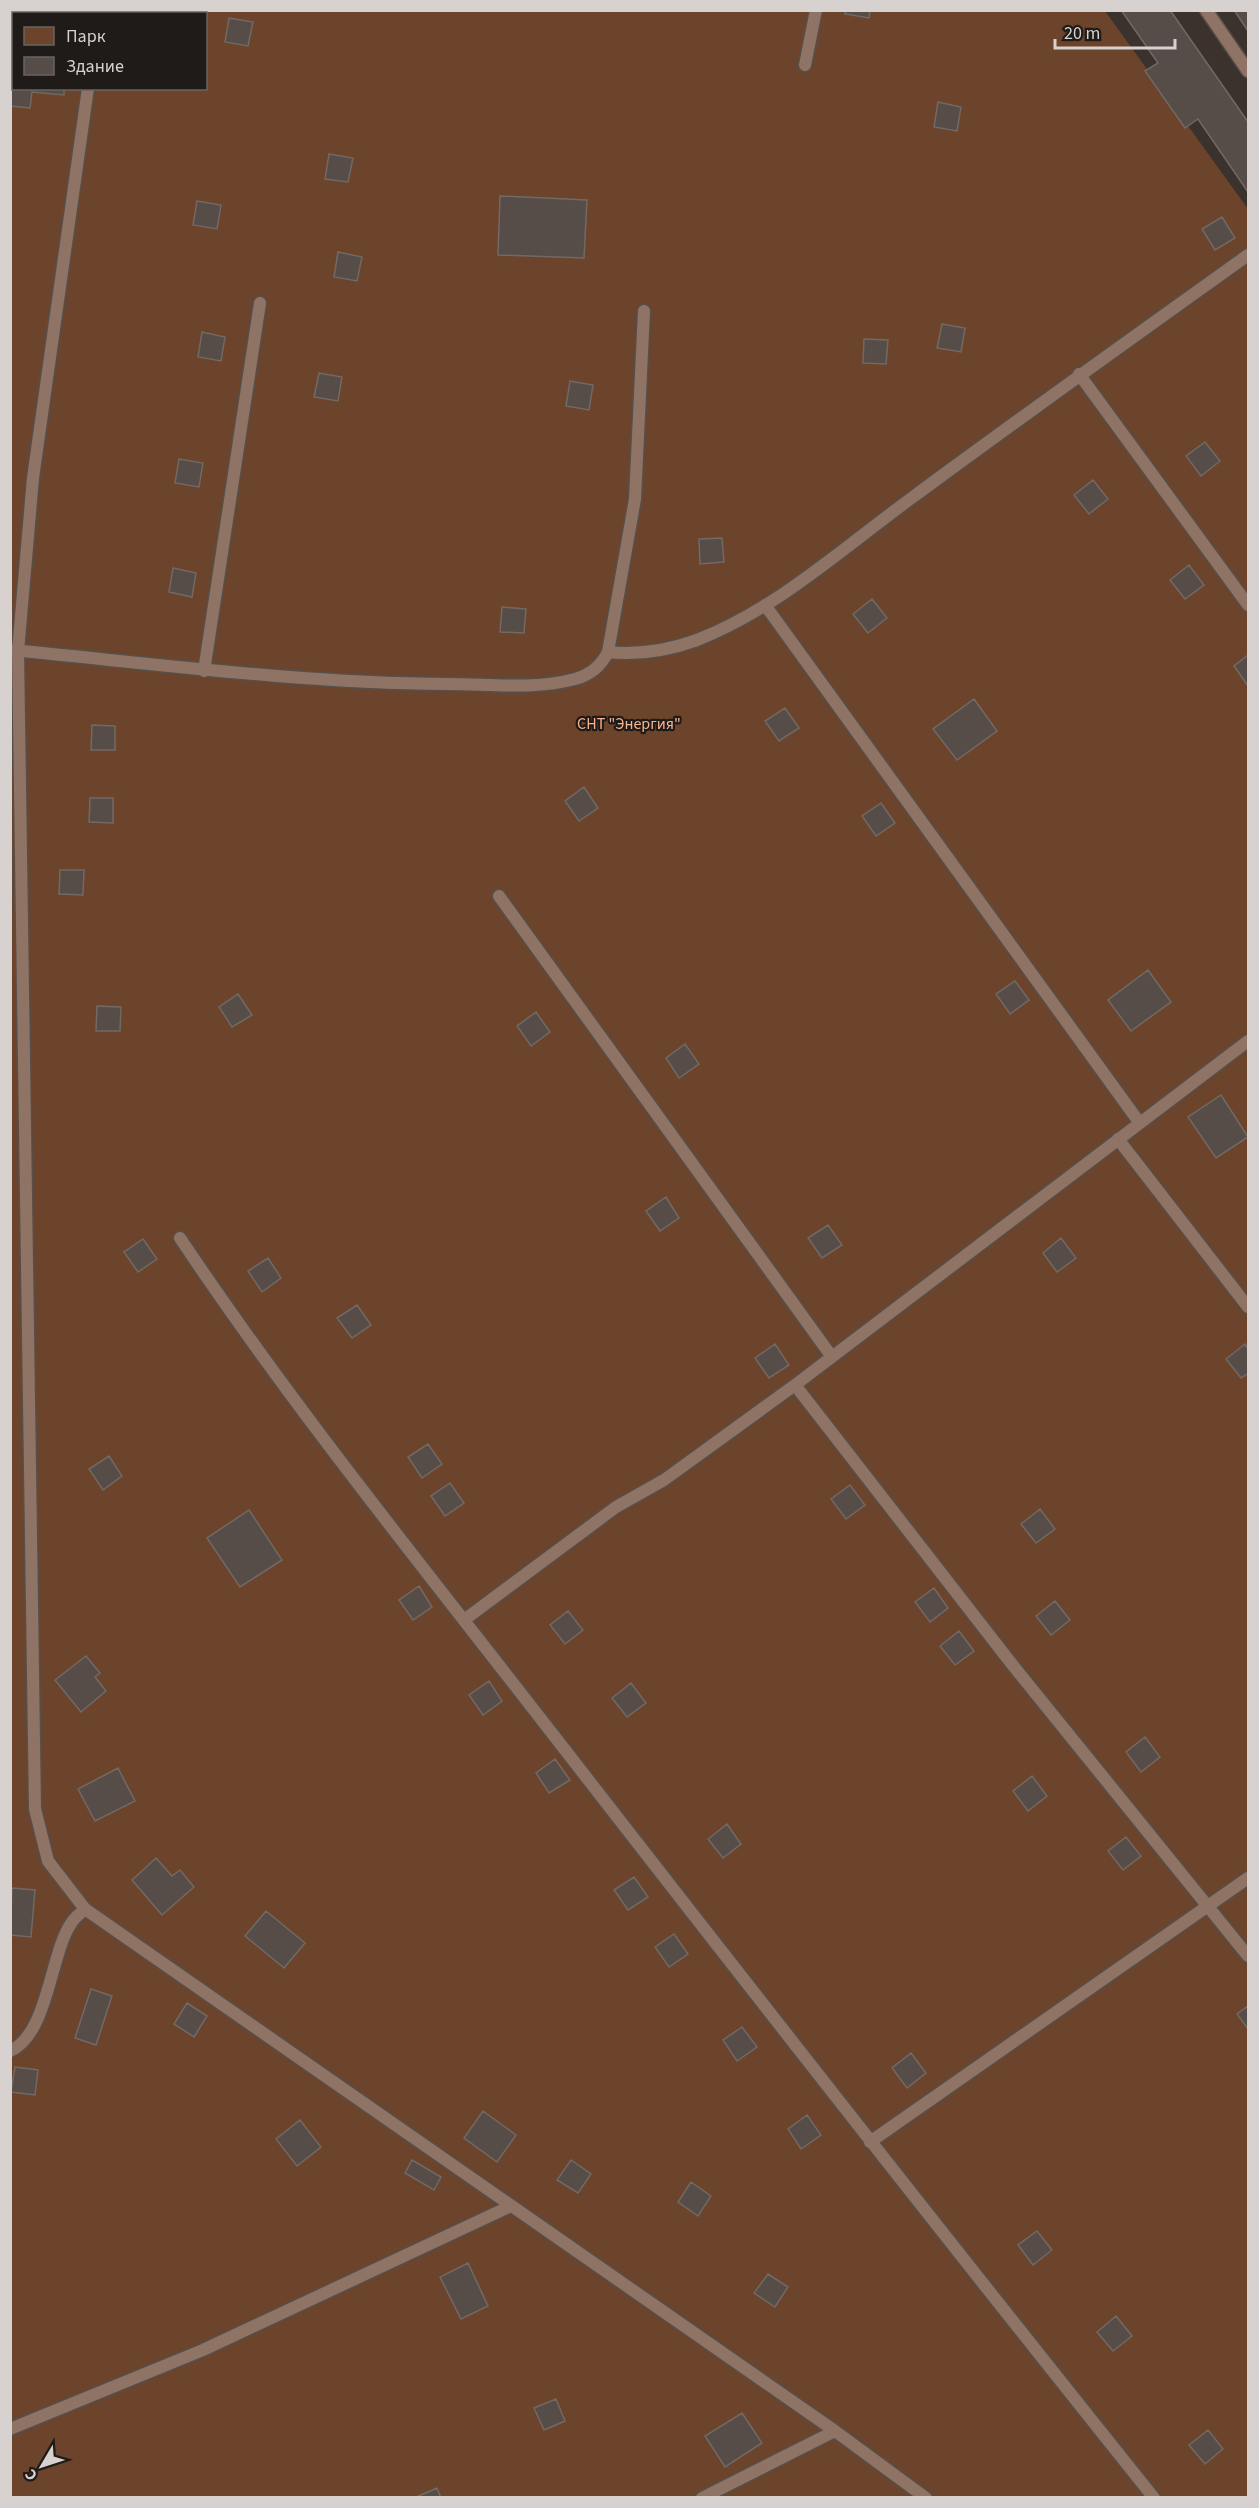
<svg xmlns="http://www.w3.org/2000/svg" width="1259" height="2508" viewBox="0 0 1259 2508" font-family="'Source Sans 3',sans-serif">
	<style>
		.green { fill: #6c432b; fill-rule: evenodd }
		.building { fill: #574d48; stroke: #736964; stroke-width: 1.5 }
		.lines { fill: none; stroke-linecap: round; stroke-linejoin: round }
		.service-casing { stroke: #574f4a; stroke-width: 15 }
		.service { stroke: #8f7364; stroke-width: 12 }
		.labels { text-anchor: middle; stroke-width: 4.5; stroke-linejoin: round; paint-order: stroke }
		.park-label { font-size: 16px; fill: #f9b28b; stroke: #1f1b19 }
	</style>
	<rect width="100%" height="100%" fill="#3b322d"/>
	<path class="green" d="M11 11H1105L1248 209V2497L11 2498ZM14 14H206V88H14Z"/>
	<path class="building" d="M846 10H870L869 18 845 14Z
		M1121 10H1170L1248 122V192L1198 119 1185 128 1145 71 1158 63Z
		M1234 10H1248V31Z
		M229 18 253 22 248 46 225 42Z
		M10 41H14V88H64V95L32 92 30 108 10 106Z
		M938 102 961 107 957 131 934 127Z
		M329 154 353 158 348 182 325 179Z
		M500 196 587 200 584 258 498 255Z
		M197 201 221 205 217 229 193 225Z
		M1222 217 1235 238 1215 250 1202 229Z
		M338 252 362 257 357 281 334 277Z
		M942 324 965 328 961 352 937 348Z
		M202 332 225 337 221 361 198 357Z
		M864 339 888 340 886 364 863 363Z
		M319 373 342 377 338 401 314 397Z
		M570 381 593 385 589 410 566 406Z
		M1205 442 1220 461 1201 476 1186 456Z
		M179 459 203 463 199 487 175 483Z
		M1093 480 1108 499 1089 514 1074 495Z
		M722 538 724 562 700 564 699 539Z
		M1189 565 1204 585 1185 599 1170 580Z
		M173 568 196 573 192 597 169 592Z
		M872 599 887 618 868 633 853 614Z
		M502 607 526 609 524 633 500 632Z
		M1248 655V686L1234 666Z
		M974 699 997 731 957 760 933 729Z
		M785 708 799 728 779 741 765 721Z
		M92 725 115 726V750H91Z
		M584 787 598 808 579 821 565 801Z
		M90 798H113V823L89 822Z
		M881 803 895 823 876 836 862 816Z
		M60 870H84L83 895 59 894Z
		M1148 970 1171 1002 1131 1031 1108 1000Z
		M1015 981 1029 1000 1010 1014 996 994Z
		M238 994 252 1015 232 1027 219 1007Z
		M97 1006 121 1007 120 1031H96Z
		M536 1012 550 1032 531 1046 517 1026Z
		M685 1044 699 1064 679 1078 666 1058Z
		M1221 1095 1248 1137 1216 1158 1188 1117Z
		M666 1197 679 1218 660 1231 646 1211Z
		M828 1225 842 1245 822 1258 808 1238Z
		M1061 1238 1076 1258 1057 1272 1043 1253Z
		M143 1239 157 1259 138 1272 124 1252Z
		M268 1258 281 1278 262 1292 248 1271Z
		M357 1305 371 1325 352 1338 337 1318Z
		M775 1344 789 1365 769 1378 755 1358Z
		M1245 1344 1248 1349V1373L1241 1378 1226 1359Z
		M428 1444 442 1464 422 1478 408 1457Z
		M109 1456 122 1476 103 1490 89 1469Z
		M450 1483 464 1503 445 1516 431 1496Z
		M850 1485 865 1505 846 1519 831 1499Z
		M1040 1509 1055 1529 1036 1543 1021 1524Z
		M249 1510 282 1560 240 1587 207 1538Z
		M419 1586 432 1607 413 1620 399 1600Z
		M934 1588 948 1608 930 1622 915 1602Z
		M1055 1601 1070 1620 1051 1635 1036 1616Z
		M568 1611 583 1630 565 1644 550 1625Z
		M959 1631 974 1651 955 1665 940 1646Z
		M86 1656 100 1673 95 1677 106 1691 81 1712 55 1680Z
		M489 1681 502 1701 483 1715 469 1695Z
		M631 1683 646 1703 627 1717 612 1698Z
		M1145 1737 1160 1757 1141 1772 1126 1752Z
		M555 1759 570 1780 549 1793 536 1773Z
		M118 1768 135 1801 95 1821 78 1789Z
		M1032 1776 1047 1796 1028 1811 1013 1791Z
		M727 1824 741 1844 723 1858 708 1839Z
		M1126 1837 1141 1856 1123 1870 1108 1851Z
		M156 1858 172 1876 180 1870 194 1887 162 1915 132 1880Z
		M634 1877 648 1897 628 1910 614 1890Z
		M12 1888 35 1890 31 1937 10 1935Z
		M266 1911 305 1943 284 1968 245 1936Z
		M674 1934 688 1954 669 1967 655 1947Z
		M91 1989 112 1996 96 2045 75 2038Z
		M187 2003 207 2016 194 2037 174 2024Z
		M1248 2006V2029L1237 2014Z
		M742 2027 757 2047 737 2061 723 2040Z
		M911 2053 926 2073 907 2088 892 2068Z
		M15 2067 38 2070 35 2095 11 2092Z
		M483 2111 516 2135 497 2162 464 2138Z
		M807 2115 821 2135 801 2149 788 2129Z
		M300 2120 321 2147 297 2166 276 2139Z
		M412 2160 441 2177 434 2190 405 2173Z
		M571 2160 591 2174 578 2193 557 2180Z
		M691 2182 711 2196 698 2216 678 2202Z
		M1037 2231 1052 2250 1033 2265 1018 2245Z
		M468 2263 488 2306 461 2319 440 2277Z
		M768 2274 788 2287 775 2307 754 2293Z
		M1116 2316 1132 2336 1113 2351 1097 2332Z
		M556 2399 565 2421 544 2430 534 2408Z
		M742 2413 762 2443 725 2467 705 2436Z
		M1208 2430 1223 2449 1205 2464 1189 2445Z
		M437 2488 441 2498H416V2497Z"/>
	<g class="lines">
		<g class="service-casing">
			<path id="service" d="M1206 10 1248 71
				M98 14 99 10
				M805 65 816 10
				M88 88 33 478 18 651 35 1809 48 1861 85 1909 835 2431 926 2498
				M1079 374 1248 605
				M765 605 1139 1122
				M12 650C157 664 301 683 447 684 489 684 534 690 575 679 590 675 601 666 608 652L635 499 644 311
				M608 652C639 655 667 651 697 640 777 609 844 547 913 497 1024 415 1136 335 1248 255
				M204 671 260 303
				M499 896 832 1357
				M1118 1139 1248 1307
				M180 1238C295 1410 428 1573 555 1737 753 1992 952 2246 1154 2498
				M795 1385 1011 1663 1248 1956
				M464 1620 616 1507 664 1480 795 1385 1248 1041
				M10 2051C49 2034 50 1952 72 1922 75 1917 81 1913 85 1909
				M870 2142 1248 1878
				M10 2429 203 2350 511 2206
				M702 2498 835 2431"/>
		</g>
		<use href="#service" class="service"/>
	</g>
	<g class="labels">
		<g class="park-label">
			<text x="629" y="729">СНТ "Энергия"</text>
		</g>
	</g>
	<rect width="1259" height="2508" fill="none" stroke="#d7d2cf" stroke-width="24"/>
	<rect x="12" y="12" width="195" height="78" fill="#1f1b19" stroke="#696462" stroke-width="1.5"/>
	<rect x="24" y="27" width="30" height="18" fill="#6c432b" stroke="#696462" stroke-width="1.5"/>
	<text x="66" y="42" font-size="18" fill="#d7d2cf">Парк</text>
	<rect x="24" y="57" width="30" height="18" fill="#574d48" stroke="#696462" stroke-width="1.5"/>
	<text x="66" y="72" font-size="18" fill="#d7d2cf">Здание</text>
	<g transform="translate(42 2466) rotate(231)" stroke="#1f1b19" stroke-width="4.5" paint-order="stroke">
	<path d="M0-4.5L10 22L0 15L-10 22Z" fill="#d7d2cf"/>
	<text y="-9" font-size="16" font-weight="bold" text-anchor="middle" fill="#d7d2cf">С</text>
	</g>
	<path d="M1055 39v9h120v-9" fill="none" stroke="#d7d2cf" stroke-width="3"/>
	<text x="1064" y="39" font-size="18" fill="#d7d2cf" stroke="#1f1b19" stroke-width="4.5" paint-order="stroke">20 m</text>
</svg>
